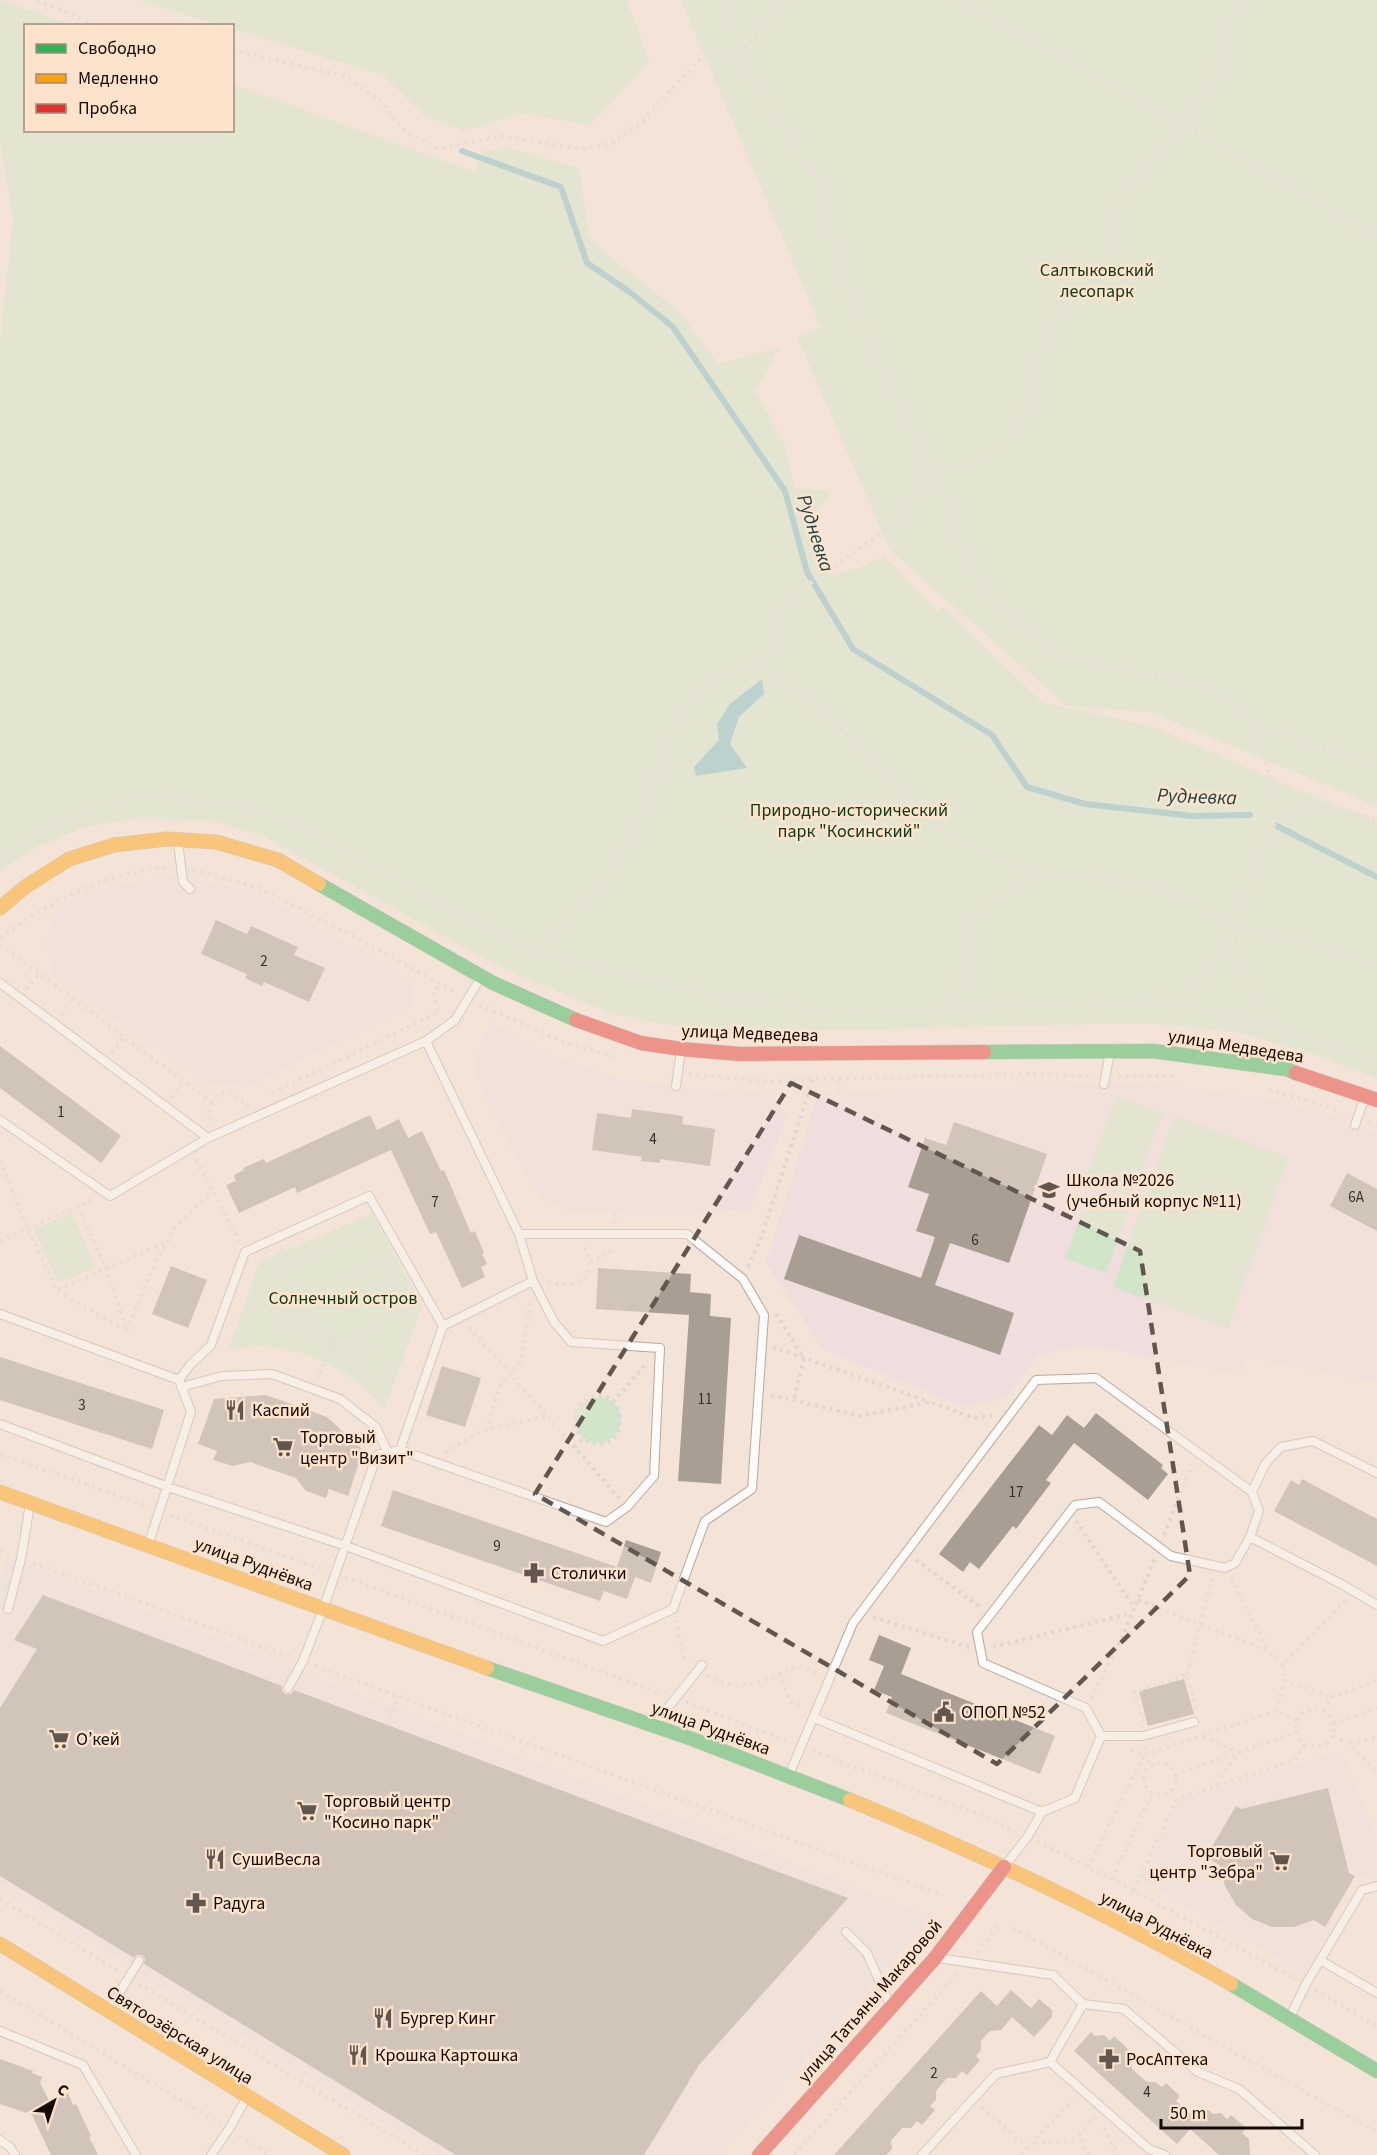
<svg xmlns="http://www.w3.org/2000/svg" width="1377" height="2155" viewBox="0 0 1377 2155" font-family="'Source Sans 3',sans-serif">
	<style>
		.commercial { fill: #efdddf }
		.education { fill: #f0ddde }
		.green { fill: #d1e6c9 }
		.water { fill: #7cbbc3 }
		.lines { fill: none; stroke-linecap: round; stroke-linejoin: round }
		.stream { stroke: #7cbbc3; stroke-width: 6 }
		.building { fill: #a99e94 }
		.lane-casing { stroke: #b4a99f; stroke-width: 10 }
		.fast-casing { stroke: #b4a99f; stroke-width: 15 }
		.slow-casing { stroke: #b4a99f; stroke-width: 15 }
		.jam-casing { stroke: #b4a99f; stroke-width: 15 }
		.path { stroke: #ddd8d4; stroke-width: 4; stroke-dasharray: 3 4.5; stroke-linecap: butt }
		.lane { stroke: #fdfbf9; stroke-width: 8 }
		.fast { stroke: #30b455; stroke-width: 14 }
		.slow { stroke: #ff9f0a; stroke-width: 14 }
		.jam { stroke: #e5322d; stroke-width: 14 }
		.marked { fill: none; stroke: #61574e; stroke-width: 4.5; stroke-dasharray: 12 8; stroke-linejoin: round }
		.labels { text-anchor: middle; stroke-width: 5; stroke-linejoin: round; paint-order: stroke }
		.number-label { font-size: 15px; fill: #383028 }
		.park-label { font-size: 18px; fill: #0d3a1a; stroke: #fee3cc }
		.street-label { font-size: 18px; fill: #130b04; stroke: #fee3cc }
		.poi-label { font-size: 18px; fill: #130b04; stroke: #fee3cc; text-anchor: start }
		.water-label { font-size: 20px; font-style: italic; fill: #19454c; stroke: #fee3cc }
	</style>
	<rect width="100%" height="100%" fill="#f3e4d7"/>
	<path class="commercial" d="M7 1557 932 1917 720 2155H436L0 1886V1579Z
		M1342 1751 1377 1841V1873L1353 1880 1305 1973 1141 1880 1180 1799Z"/>
	<path class="education" d="M174 876V885L187 895 194 880 256 891 412 981 414 1005 250 1085 208 1084 53 974 47 950 48 930 58 907 90 891Z
		M491 1022 541 1051 617 1079 734 1094 772 1089 786 1118 750 1211 713 1209 682 1215 570 1211 542 1199 522 1167 486 1099 474 1071 478 1053Z
		M1147 1083 1279 1101 1338 1118 1377 1133V1382L1247 1358 1240 1375 1085 1345 1038 1356 1007 1398 966 1407 823 1350 766 1262 818 1093Z"/>
	<path class="green" d="M0 0 73 25 26 26V130H232L233 84 475 172 482 151 509 148 579 168 589 236 611 258 680 312 718 364 780 347 756 390 786 449 794 487 832 492 812 516 831 576 866 565 884 556 938 612 943 607 1043 703 1152 726 1291 787 1377 820V1078L1311 1053 1240 1033 1150 1023 719 1033 649 1022 608 1012 504 969 265 837 213 821 128 819 82 828 37 847 0 870V343L13 220 0 139Z
		M137 0H627L649 61 590 125 523 113 464 131 425 116 383 75 233 29 232 26 220 25Z
		M681 0H1377V806L1150 712 1067 706 890 550 797 337 821 328Z
		M1116 1096 1163 1113 1132 1197 1085 1180Z
		M1175 1116 1289 1157 1228 1328 1113 1287Z
		M1088 1197 1129 1211 1106 1273 1065 1259Z
		M72 1213 95 1267 58 1283 34 1229Z
		M372 1214 422 1306 384 1410C357 1374 316 1353 272 1347 258 1345 243 1348 229 1349L259 1262Z
		M575 1420a23 23 0 1 1 46 0a23 23 0 1 1-46 0Z"/>
	<path class="water" d="M762 679 764 694 739 717 730 744 747 768 696 776 694 767 719 740 717 724 730 704Z"/>
	<g class="lines">
		<path class="stream" d="M462 151 561 187 587 263 631 293 673 327 785 491 807 572 853 649 992 735 1027 787 1085 804 1193 816 1250 815
			M1277 826 1377 877"/>
	</g>
	<path class="building" d="M216 920 247 934 251 926 298 947 294 955 325 968 309 1002 264 982 262 986 245 978 247 974 201 954Z
		M0 1046 121 1136 101 1163 0 1088Z
		M632 1109 683 1116 682 1124 715 1129 710 1166 660 1159V1163L641 1161 642 1157 592 1150 597 1113 631 1118Z
		M370 1115 377 1130 399 1119 408 1138 422 1131 441 1171 444 1170 471 1233 475 1231 484 1253 482 1254 487 1264 481 1267 485 1277 462 1288 436 1232 430 1234 391 1150 297 1193 295 1187 239 1213 226 1185 236 1181 234 1175 244 1170 243 1168 264 1159 266 1163Z
		M954 1122 1047 1154 1009 1263 950 1243 935 1285 1014 1313 1000 1355 784 1279 799 1235 921 1278 935 1237 916 1231 929 1194 908 1187 925 1138 946 1145Z
		M1347 1173 1377 1189V1231L1330 1206Z
		M171 1266 207 1280 188 1328 152 1314Z
		M598 1268 691 1274 690 1292 711 1294 710 1316 731 1318 721 1484 678 1481 689 1315 596 1309Z
		M0 1357 164 1410 152 1449 0 1400Z
		M442 1366 481 1378 465 1427 426 1415Z
		M266 1395 327 1417 363 1450 348 1496 329 1489 326 1498 306 1491 296 1478 250 1462 233 1466 213 1460 217 1451 198 1444 214 1399Z
		M1096 1413 1163 1465 1161 1468 1168 1474 1148 1500 1074 1443 1046 1480 1051 1483 1016 1529 1013 1526 979 1569 970 1562 963 1572 939 1554 1039 1425 1052 1435 1067 1415 1084 1428Z
		M1302 1479 1377 1519V1566L1274 1511 1291 1480 1299 1485Z
		M393 1490 617 1567 626 1540 661 1552 651 1583 635 1577 627 1599 604 1591 600 1601 381 1526Z
		M43 1595 282 1686V1691L285 1694H291L294 1690 848 1898 699 2065 644 2155H456L144 1964 145 1959 142 1955H137L134 1958 0 1876V1708L37 1649 14 1640Z
		M879 1635 911 1648 901 1674 1055 1736 1040 1774 886 1713 892 1697 874 1690 884 1666 869 1660Z
		M1184 1679 1194 1714 1148 1726 1139 1691Z
		M1328 1788 1349 1873 1355 1876 1325 1927 1314 1920 1294 1927H1272L1252 1919 1236 1905 1225 1886 1220 1865 1206 1857 1236 1806 1241 1809Z
		M1011 1990 1031 2008 1039 1999 1052 2010V2017L1034 2037 1012 2017 1001 2030 990 2031 981 2041V2050L976 2056 980 2060 967 2075 962 2071 956 2078H947L936 2091V2100L930 2106 935 2110 922 2125 917 2121 911 2128H902L891 2141 892 2149 886 2155H834L981 1991 997 2006Z
		M1091 2032 1095 2036 1104 2035 1110 2041 1114 2036 1129 2050 1125 2054 1132 2060V2069L1147 2082H1155L1162 2087 1166 2083 1180 2096 1176 2101 1198 2120 1177 2144 1074 2051Z
		M0 2059 33 2071 32 2073 42 2077 40 2083 50 2102 68 2093 73 2105 76 2104 91 2136 89 2137 98 2155H51L32 2115 0 2104Z
		M1208 2110 1213 2114 1221 2113 1227 2119 1231 2115 1246 2128 1242 2133 1249 2139 1250 2155H1219L1190 2129Z"/>
	<g class="lines">
		<g class="lane-casing">
			<path id="lane" d="M178 842 183 882 190 889
				M0 983 208 1138
				M1104 1084 1110 1052
				M676 1086 681 1050
				M0 1120 110 1196 208 1138 426 1041 455 1020 481 977
				M1355 1125 1365 1097
				M0 1314 179 1380 191 1412 149 1543
				M443 1326 533 1281
				M179 1380 190 1365 211 1345 245 1252 369 1196 443 1326 400 1450
				M181 1387 222 1376 272 1374 340 1399 376 1427 388 1453
				M0 1424 168 1487 346 1546 603 1641 673 1609 705 1521 752 1489 764 1315 743 1279 687 1234H519
				M1250 1537 1259 1511 1252 1492 1265 1464 1281 1447 1313 1441 1377 1473
				M8 1609 21 1559 30 1504
				M288 1688 303 1661 323 1609 377 1455 400 1450 606 1522 627 1507 654 1476 660 1348 571 1342 554 1322 533 1281 519 1234 426 1041
				M814 1718 1042 1812
				M654 1725 702 1665
				M1101 1736H1143L1194 1722
				M789 1775 853 1623 1036 1380 1096 1378 1252 1492
				M1005 1866 1028 1836 1042 1812 1075 1798 1101 1736 1086 1708 983 1663 977 1632 1075 1505 1099 1502 1171 1556 1225 1568 1235 1563 1250 1537 1343 1585 1377 1605
				M846 1932 867 1953 890 2005
				M938 1958 1053 1975 1083 2004 1124 2009 1198 2072 1239 2089 1315 2155
				M1320 1960 1377 1993
				M108 2011 139 1961
				M1290 2017 1306 1984 1362 1890 1377 1886
				M0 2031 83 2065 136 2155
				M1050 2062 1083 2004
				M0 2140 10 2147 15 2155
				M211 2155 229 2129 247 2097
				M922 2155 996 2074 1050 2062 1149 2149 1165 2155"/>
		</g>
		<g class="fast-casing">
			<path id="fast" d="M319 884 493 983 576 1020
				M984 1052 1153 1051 1286 1069 1296 1073
				M487 1668 692 1739 850 1800
				M1231 1984 1377 2071"/>
		</g>
		<g class="slow-casing">
			<path id="slow" d="M0 908 25 887 69 859 114 845 167 839 216 842 278 860 319 884
				M0 1492 487 1668
				M850 1800C981 1854 1108 1913 1231 1984
				M0 1944 343 2155"/>
		</g>
		<g class="jam-casing">
			<path id="jam" d="M576 1020 641 1043 681 1049 740 1054 984 1052
				M1296 1073 1377 1100
				M759 2155 935 1958 1004 1867"/>
		</g>
		<path class="path" d="M37 0 90 23 102 26
			M731 0 739 56 788 139 816 176 827 197 829 227 849 298 930 467 980 589 1052 654 1211 688 1250 723 1362 761 1377 769
			M958 0 1183 124 1377 238
			M232 50 344 76 383 103 405 132 440 149 501 136 583 149 612 143 643 121 700 59 716 53 739 56 785 0
			M759 661 799 692 867 753 949 835 1004 862 1046 873
			M1284 812 1310 805 1377 819
			M0 857 47 829 97 805 152 796 230 803 294 823 496 933 531 950 735 1000 760 998 817 1012 853 1014 1038 1004 1134 1002 1183 1005 1269 1024 1377 1060
			M193 870 257 887 355 937 457 993
			M1235 927 1240 968 1251 987 1268 1024
			M0 938C50 901 105 873 168 867
			M0 944 211 1102C222 1086 236 1092 245 1106L249 1104
			M531 950 578 913 620 863 681 715 714 679 759 661 772 651 781 611 799 591 899 520 930 467 970 469 1017 435 1047 322 1101 269 1118 201 1183 124 1216 72 1236 0
			M26 989 39 974
			M479 1005 567 1043 615 1057
			M1183 1005 1235 927 1263 840 1284 812 1251 724
			M959 1007 969 922 1019 882 1047 873 1063 874 1131 882 1192 900 1235 927 1311 944 1377 966
			M61 1015 73 999
			M112 1053 124 1037
			M689 1074 773 1082 813 1079 1040 1074 1092 1076
			M1118 1077 1176 1076
			M1269 1089 1337 1110
			M838 1092 840 1078
			M272 1093 439 1012 433 996 439 983
			M172 1098 184 1081
			M211 1102 208 1117 214 1122
			M1369 1122 1377 1125
			M196 1160 239 1241
			M0 1161 28 1229 57 1291 127 1331
			M78 1206 106 1268 127 1331
			M615 1223V1212
			M0 1241 92 1200
			M281 1249 290 1266 281 1271 297 1302 333 1339 318 1378
			M590 1262 610 1253 612 1246
			M290 1266 361 1234 379 1262 400 1314
			M748 1267 761 1238 813 1079
			M548 1283C556 1283 565 1285 573 1284 592 1282 592 1258 584 1245
			M58 1290 166 1242
			M297 1302 391 1256
			M776 1314 804 1358 794 1400
			M302 1321 295 1333 284 1335 275 1330C272 1323 270 1318 275 1312 288 1297 296 1316 304 1323 311 1330 319 1335 327 1341
			M469 1327 620 1499
			M127 1331C141 1297 154 1260 175 1228 185 1215 200 1203 214 1193
			M295 1333C310 1338 340 1350 355 1350 362 1349 365 1344 373 1346 380 1348 384 1352 387 1357L384 1373 377 1379C361 1377 350 1367 356 1350
			M333 1339 344 1342 419 1304
			M333 1346 353 1361
			M773 1347 930 1402
			M771 1395 860 1416 930 1402 974 1418 994 1415
			M613 1402 646 1364
			M486 1430 501 1383 521 1362 530 1303
			M574 1447 583 1439C635 1464 628 1378 587 1399 570 1408 573 1427 583 1439
			M445 1453 480 1431 547 1416
			M0 1454 149 1507
			M170 1515 324 1570
			M1076 1521 1134 1607
			M1164 1535 1192 1464
			M0 1551 9 1554
			M916 1560 980 1607
			M33 1563 291 1657
			M345 1577 662 1694
			M1231 1579 1269 1651
			M1138 1600 1269 1651 1283 1665 1346 1600
			M873 1617 969 1647
			M676 1620 684 1659 689 1663
			M993 1647 1132 1613
			M1283 1665 1284 1680 1332 1697
			M315 1666 943 1895
			M779 1674 790 1702 804 1706
			M1187 1675 1212 1578
			M707 1676C743 1696 765 1680 799 1666L819 1673
			M1091 1699 1121 1640 1155 1558
			M686 1702 791 1743
			M1296 1728a19 19 0 1 1 38 0a19 19 0 1 1-38 0Z
			M1277 1711 1284 1680
			M1324 1711 1332 1697 1377 1680
			M1144 1722 1134 1692 1187 1675 1197 1712
			M1333 1723 1377 1708
			M387 1725 398 1696
			M1333 1736 1350 1744 1377 1774
			M1203 1737 1239 1752 1215 1785
			M1350 1744 1377 1736
			M1145 1747 1144 1755 1152 1765
			M1131 1750 1144 1755 1277 1711 1297 1721
			M812 1751 981 1815 1017 1832
			M1144 1779a16 16 0 1 1 32 0a16 16 0 1 1-32 0Z
			M1175 1775 1296 1732
			M1037 1841 1112 1879 1296 1979
			M1088 1867 1144 1755
			M1112 1879 1152 1793
			M1134 1890 1177 1799 1295 1760 1305 1745
			M0 1899 118 1971
			M1013 1928 1377 2132
			M977 1952 1001 1923
			M139 1984 424 2155
			M1315 1990 1377 2026
			M0 1991 220 2124
			M301 2081 310 2066
			M981 2107 1028 2148
			M1104 2128 1118 2155
			M239 2136 270 2155
			M1034 2143 1081 2141
			M794 2155 958 1973
			M1021 2155 1073 2099
			M1090 2155 1083 2147 1080 2133 1095 2117"/>
		<use href="#lane" class="lane"/>
		<use href="#fast" class="fast"/>
		<use href="#slow" class="slow"/>
		<use href="#jam" class="jam"/>
	</g>
	<path d="M0 0H1377V2155H0ZM791 1083 1140 1251 1190 1575 997 1764 535 1494Z" fill="#f3e4d7" fill-opacity=".55" fill-rule="evenodd"/>
	<path class="marked" d="M791 1083 1140 1251 1190 1575 997 1764 535 1494Z"/>
	<defs>
		<g id="school-bare" transform="scale(1.62)"><path d="M0-5L7-2L0 1L-7-2ZM-4 1L0 2.5L4 1V4Q0 6-4 4Z" fill="#61574e" stroke="#fee3cc" stroke-width="2.5" paint-order="stroke"/></g>
		<g id="restaurant-bare" transform="scale(1.62)"><path d="M-5-6h1v4h1v-4h1v4h1v-4h1v5L-1.5 .5V6h-2V.5L-5-1ZM5-6V6H3V1.5H1.5Q1.5-4 5-6Z" fill="#61574e" stroke="#fee3cc" stroke-width="2.5" paint-order="stroke"/></g>
		<g id="supermarket-bare" transform="scale(1.62)"><path d="M-6-5.5h2.5l.6 2H6L4.5 2H-2.5L-4.4-4H-6ZM-1.5 3.2a1.3 1.3 0 1 0 .1 0ZM3 3.2a1.3 1.3 0 1 0 .1 0Z" fill="#61574e" stroke="#fee3cc" stroke-width="2.5" paint-order="stroke"/></g>
		<g id="pharmacy-bare" transform="scale(1.62)"><path d="M-2-6h4v4h4v4h-4v4h-4v-4h-4v-4h4Z" fill="#61574e" stroke="#fee3cc" stroke-width="2.5" paint-order="stroke"/></g>
		<g id="civic-bare" transform="scale(1.62)"><path d="M-.6-6.5H3V-4.5H.6V-3L4-1V1h2V6H-6V1h2V-1L-.6-3ZM-1.2 2.5V6h2.4V2.5Z" fill="#61574e" stroke="#fee3cc" stroke-width="2.5" paint-order="stroke"/></g>
	</defs>
	<g fill-rule="evenodd">
		<use href="#school-bare" x="1049" y="1190"/>
		<use href="#restaurant-bare" x="235" y="1410"/>
		<use href="#supermarket-bare" x="283" y="1447"/>
		<use href="#pharmacy-bare" x="534" y="1573"/>
		<use href="#civic-bare" x="944" y="1712"/>
		<use href="#supermarket-bare" x="59" y="1739"/>
		<use href="#supermarket-bare" x="307" y="1811"/>
		<use href="#restaurant-bare" x="215" y="1859"/>
		<use href="#supermarket-bare" x="1280" y="1861"/>
		<use href="#pharmacy-bare" x="196" y="1903"/>
		<use href="#restaurant-bare" x="383" y="2018"/>
		<use href="#restaurant-bare" x="358" y="2055"/>
		<use href="#pharmacy-bare" x="1109" y="2059"/>
	</g>
	<g class="labels">
		<g class="number-label">
			<text x="264" y="966">2</text>
			<text x="61" y="1117">1</text>
			<text x="653" y="1144">4</text>
			<text x="1356" y="1202">6А</text>
			<text x="435" y="1207">7</text>
			<text x="975" y="1245">6</text>
			<text x="705" y="1404">11</text>
			<text x="82" y="1410">3</text>
			<text x="1016" y="1497">17</text>
			<text x="497" y="1551">9</text>
			<text x="934" y="2078">2</text>
			<text x="1147" y="2097">4</text>
		</g>
		<g class="park-label">
			<text x="1097" y="276">Салтыковский<tspan x="1097" dy="21">лесопарк</tspan></text>
			<text x="849" y="816">Природно-исторический<tspan x="849" dy="21">парк "Косинский"</tspan></text>
			<text x="343" y="1304">Солнечный остров</text>
		</g>
		<g class="street-label">
			<text transform="translate(750 1033) rotate(2)" y="6">улица Медведева</text>
			<text transform="translate(1236 1046) rotate(9)" y="6">улица Медведева</text>
			<text transform="translate(254 1564) rotate(20)" y="6">улица Руднёвка</text>
			<text transform="translate(711 1728) rotate(20)" y="6">улица Руднёвка</text>
			<text transform="translate(1157 1925) rotate(28)" y="6">улица Руднёвка</text>
			<text transform="translate(870 2001) rotate(-49)" y="6">улица Татьяны Макаровой</text>
			<text transform="translate(180 2035) rotate(32)" y="6">Святоозёрская улица</text>
		</g>
		<g class="poi-label">
			<text x="1066" y="1186">Школа №2026<tspan x="1066" dy="21">(учебный корпус №11)</tspan></text>
			<text x="252" y="1416">Каспий</text>
			<text x="300" y="1443">Торговый<tspan x="300" dy="21">центр "Визит"</tspan></text>
			<text x="551" y="1579">Столички</text>
			<text x="961" y="1718">ОПОП №52</text>
			<text x="76" y="1745">О’кей</text>
			<text x="324" y="1807">Торговый центр<tspan x="324" dy="21">"Косино парк"</tspan></text>
			<text x="1263" y="1857" text-anchor="end">Торговый<tspan x="1263" dy="21">центр "Зебра"</tspan></text>
			<text x="232" y="1865">СушиВесла</text>
			<text x="213" y="1909">Радуга</text>
			<text x="400" y="2024">Бургер Кинг</text>
			<text x="375" y="2061">Крошка Картошка</text>
			<text x="1126" y="2065">РосАптека</text>
		</g>
		<g class="water-label">
			<text transform="translate(816 533) rotate(72)" y="7">Рудневка</text>
			<text transform="translate(1197 796) rotate(2)" y="7">Рудневка</text>
		</g>
	</g>
	<rect x="24" y="24" width="210" height="108" fill="#fee3cc" stroke="#a08d7c" stroke-width="1.5"/>
	<rect x="36" y="44" width="30" height="9" fill="#30b455" stroke="#a08d7c" stroke-width="1.5"/>
	<text x="78" y="54" font-size="18" fill="#130b04">Свободно</text>
	<rect x="36" y="74" width="30" height="9" fill="#ff9f0a" stroke="#a08d7c" stroke-width="1.5"/>
	<text x="78" y="84" font-size="18" fill="#130b04">Медленно</text>
	<rect x="36" y="104" width="30" height="9" fill="#e5322d" stroke="#a08d7c" stroke-width="1.5"/>
	<text x="78" y="114" font-size="18" fill="#130b04">Пробка</text>
	<g transform="translate(54 2101) rotate(39)" stroke="#fee3cc" stroke-width="4.5" paint-order="stroke">
	<path d="M0-4.5L10 22L0 15L-10 22Z" fill="#130b04"/>
	<text y="-9" font-size="16" font-weight="bold" text-anchor="middle" fill="#130b04">С</text>
	</g>
	<path d="M1161 2119v9h141v-9" fill="none" stroke="#130b04" stroke-width="3"/>
	<text x="1170" y="2119" font-size="18" fill="#130b04" stroke="#fee3cc" stroke-width="4.5" paint-order="stroke">50 m</text>
</svg>
